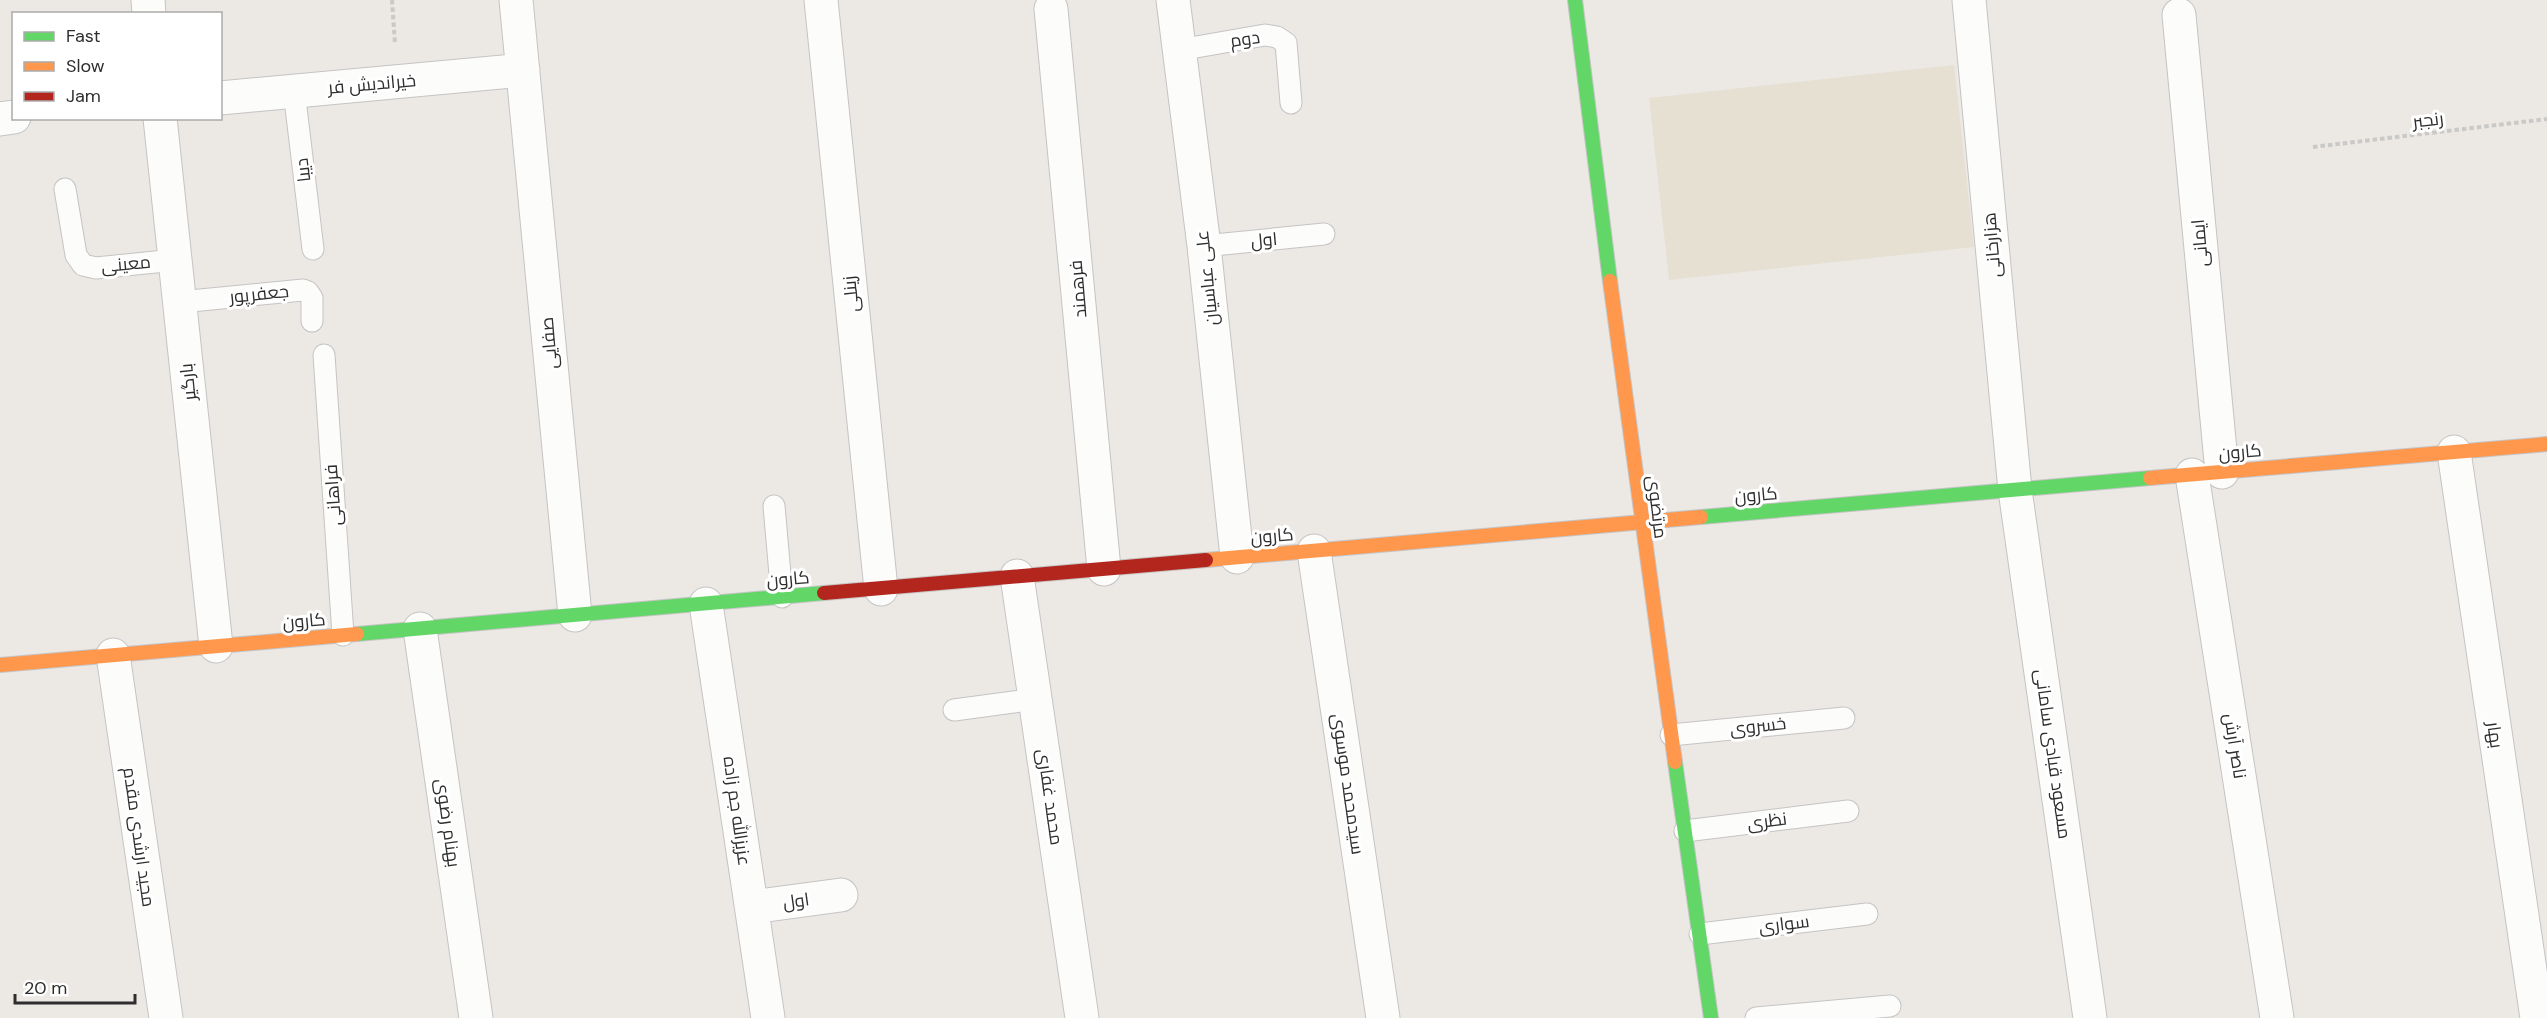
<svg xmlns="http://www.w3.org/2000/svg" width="2547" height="1018" viewBox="0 0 2547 1018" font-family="'DM Sans',Cairo,sans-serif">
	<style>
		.education { fill: #e6e0d3 }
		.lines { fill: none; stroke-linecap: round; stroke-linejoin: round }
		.lane-casing { stroke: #c5c4c5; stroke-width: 23 }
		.street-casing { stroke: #c5c4c5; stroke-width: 35 }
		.fast-casing { stroke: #c5c4c5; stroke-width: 16 }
		.slow-casing { stroke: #c5c4c5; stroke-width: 16 }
		.jam-casing { stroke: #c5c4c5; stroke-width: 16 }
		.path { stroke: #c9c9c8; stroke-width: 4; stroke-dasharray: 4.5 3; stroke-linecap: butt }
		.lane { stroke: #fcfcfb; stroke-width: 21 }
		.street { stroke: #fcfcfb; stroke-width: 33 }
		.fast { stroke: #63d668; stroke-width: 14 }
		.slow { stroke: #ff974d; stroke-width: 14 }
		.jam { stroke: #b3261e; stroke-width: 14 }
		.labels { text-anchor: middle; stroke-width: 6; stroke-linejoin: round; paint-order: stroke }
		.street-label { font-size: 18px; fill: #2e2e2e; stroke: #fff }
	</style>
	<rect width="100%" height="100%" fill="#ece8e4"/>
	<path class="education" d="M1954 65 1974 247 1669 280 1649 98Z"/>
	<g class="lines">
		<g class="lane-casing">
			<path id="lane" d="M1179 50 1265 35 1277 37 1286 43 1291 103
				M294 91 313 249
				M65 189 76 255 83 265 96 268 175 260
				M1204 246 1324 234
				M180 302 303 290 308 292 312 298V321
				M324 355 343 635
				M774 506 782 597
				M954 710 1035 699
				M1671 735 1844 718
				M1685 831 1848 811
				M1700 934 1867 914
				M1756 1018 1890 1006"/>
		</g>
		<g class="street-casing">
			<path id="street" d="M148 0 149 14
				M516 0 575 615
				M821 0 881 589
				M1173 0 1204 246 1237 557
				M1969 0 2015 490 2090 1018
				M1051 9 1104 569
				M2179 15 2222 472
				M220 98 523 70
				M160 118 216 646
				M0 119 14 117
				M2454 452 2537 1018
				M2192 475 2277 1018
				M1314 551 1383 1018
				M1017 576 1082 1018
				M706 604 768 1018
				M420 629 476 1018
				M113 655 166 1018
				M752 907 841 895"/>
		</g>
		<g class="fast-casing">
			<path id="fast" d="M1575 0 1610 281
				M1701 517 2150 478
				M357 634 824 593
				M1675 762 1711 1018"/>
		</g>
		<g class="slow-casing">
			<path id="slow" d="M1610 281 1675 762
				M2150 478 2547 444
				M1206 560 1701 517
				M0 665 357 634"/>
		</g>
		<g class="jam-casing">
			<path id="jam" d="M824 593 1206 560"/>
		</g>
		<path class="path" d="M392 0 395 44
			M2313 147 2547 119"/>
		<use href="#lane" class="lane"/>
		<use href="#street" class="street"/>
		<use href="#fast" class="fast"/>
		<use href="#slow" class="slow"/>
		<use href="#jam" class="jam"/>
	</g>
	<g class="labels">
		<g class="street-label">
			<text transform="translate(1245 39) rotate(-8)" y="6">دوم</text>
			<text transform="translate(372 84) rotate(-5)" y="6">خیراندیش فر</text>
			<text transform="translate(2428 120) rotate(-7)" y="6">رنجبر</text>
			<text transform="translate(303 170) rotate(-97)" y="6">دیبا</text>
			<text transform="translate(1264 240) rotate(-5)" y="6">اول</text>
			<text transform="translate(2200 243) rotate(-95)" y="6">ایمانی</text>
			<text transform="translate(1992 245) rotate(-95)" y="6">هزارخانی</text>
			<text transform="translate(126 264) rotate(-5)" y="6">معینی</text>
			<text transform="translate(1207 278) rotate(-96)" y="6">علی عباسیان</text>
			<text transform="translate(1078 289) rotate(-95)" y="6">فرهمند</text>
			<text transform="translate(259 294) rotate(-6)" y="6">جعفرپور</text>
			<text transform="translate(851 294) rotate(-96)" y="6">زینلی</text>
			<text transform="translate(549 343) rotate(-95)" y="6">صفایی</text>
			<text transform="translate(188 382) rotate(-96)" y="6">بارگیر</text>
			<text transform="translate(2240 452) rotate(-5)" y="6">کارون</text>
			<text transform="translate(333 495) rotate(-94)" y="6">فراهانی</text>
			<text transform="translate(1756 495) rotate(-5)" y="6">کارون</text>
			<text transform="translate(1657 507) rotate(83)" y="6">مرتضوی</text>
			<text transform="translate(1272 536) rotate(-5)" y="6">کارون</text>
			<text transform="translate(788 579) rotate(-5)" y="6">کارون</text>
			<text transform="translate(304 621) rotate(-5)" y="6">کارون</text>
			<text transform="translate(1758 726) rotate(-6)" y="6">خسروی</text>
			<text transform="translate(2495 735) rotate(82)" y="6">بهار</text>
			<text transform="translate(2235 746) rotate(81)" y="6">ناصر آرش</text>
			<text transform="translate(2053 754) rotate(82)" y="6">مسعود قبادی سامانی</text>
			<text transform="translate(1348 784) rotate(82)" y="6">سیدمحمد موسوی</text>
			<text transform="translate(1050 797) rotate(82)" y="6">محمد غفاری</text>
			<text transform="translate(737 811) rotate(82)" y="6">عزیزالله جم زاده</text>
			<text transform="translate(1767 821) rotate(-7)" y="6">نظری</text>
			<text transform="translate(448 823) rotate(82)" y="6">بهنام رضوی</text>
			<text transform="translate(139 837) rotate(82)" y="6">مجید ارشدی مقدم</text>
			<text transform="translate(796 901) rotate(-8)" y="6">اول</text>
			<text transform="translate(1784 924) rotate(-7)" y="6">سواری</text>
		</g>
	</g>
	<rect x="12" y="12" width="210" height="108" fill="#ffffff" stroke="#ababab" stroke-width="1.5"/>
	<rect x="24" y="32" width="30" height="9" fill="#63d668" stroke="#ababab" stroke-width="1.5"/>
	<text x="66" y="42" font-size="18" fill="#2e2e2e">Fast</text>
	<rect x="24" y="62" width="30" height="9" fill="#ff974d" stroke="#ababab" stroke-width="1.5"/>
	<text x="66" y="72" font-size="18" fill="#2e2e2e">Slow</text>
	<rect x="24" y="92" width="30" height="9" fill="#b3261e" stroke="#ababab" stroke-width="1.5"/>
	<text x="66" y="102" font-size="18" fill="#2e2e2e">Jam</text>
	<path d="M15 994v9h120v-9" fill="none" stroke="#2e2e2e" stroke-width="3"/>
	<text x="24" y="994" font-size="18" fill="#2e2e2e" stroke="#ffffff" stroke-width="4.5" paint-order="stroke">20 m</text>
</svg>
